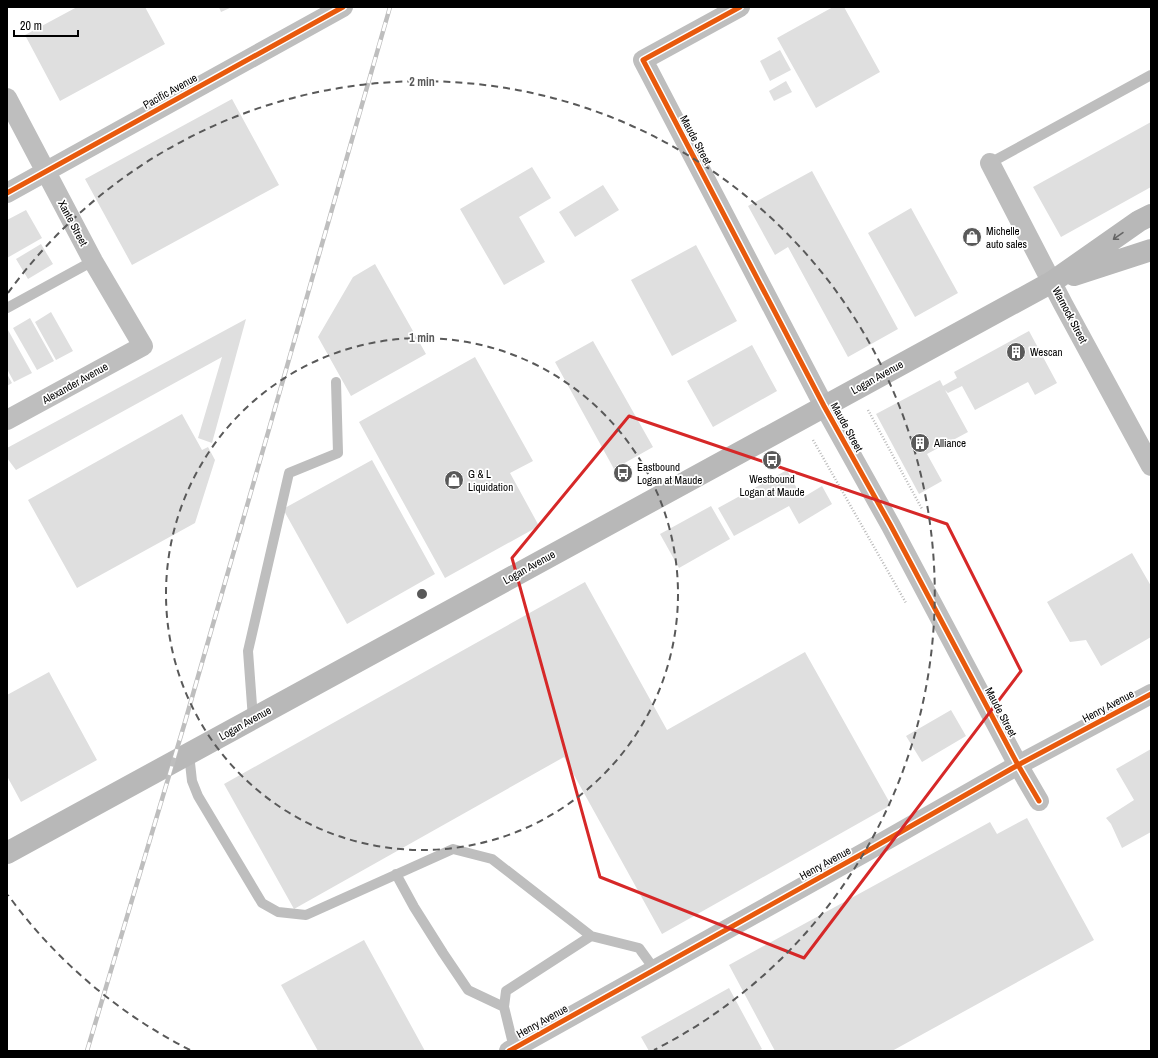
<svg xmlns="http://www.w3.org/2000/svg" width="1158" height="1058" viewBox="0 0 1158 1058" font-family="'Archivo Narrow',sans-serif">
	<style>
		.building { fill: #dfdfdf }
		.lines { fill: none; stroke-linecap: round; stroke-linejoin: round }
		.path { stroke: #b9b9b9; stroke-width: 2.5; stroke-dasharray: 1 2; stroke-linecap: butt }
		.service { stroke: #bebebe; stroke-width: 10 }
		.minor { stroke: #bebebe; stroke-width: 20 }
		.secondary { stroke: #b8b8b8; stroke-width: 22 }
		.rail-casing { stroke: #bebebe; stroke-width: 4.5 }
		.rail { stroke: #fff; stroke-width: 3; stroke-dasharray: 9; stroke-linecap: butt }
		.cycleway-casing { stroke: #fff; stroke-width: 8 }
		.cycleway { stroke: #e8590c; stroke-width: 5 }
		.oneway { stroke: #656565 }
		.marked { fill: none; stroke: #d62828; stroke-width: 3; stroke-linejoin: round }
		.ring { fill: none; stroke: #595959; stroke-width: 2; stroke-dasharray: 7 5 }
		.labels { text-anchor: middle; stroke-width: 3.5; stroke-linejoin: round; paint-order: stroke }
		.street-label { font-size: 11px; fill: #000; stroke: #fff }
		.poi-label { font-size: 11px; fill: #000; stroke: #fff; text-anchor: start }
		.centre { fill: #595959; stroke: #fff; stroke-width: 2 }
		.ring-label { font-size: 12px; text-anchor: middle; font-weight: bold; fill: #595959; stroke: #fff; stroke-width: 3.5; stroke-linejoin: round; paint-order: stroke }
	</style>
	<rect width="100%" height="100%" fill="#fff"/>
	<path class="building" d="M77 7H145L165 44 60 101 25 35Z
		M219 7H232L221 12Z
		M833 7H844L880 72 816 108 777 38Z
		M780 50 791 70 770 81 760 61Z
		M786 81 792 92 774 101 769 91Z
		M232 99 279 185 132 265 85 179Z
		M1151 122V187L1061 237 1033 187Z
		M532 167 551 198 519 217 545 262 504 285 460 209Z
		M812 171 898 329 848 357 788 247 775 255 748 206Z
		M603 185 619 210 575 237 559 212Z
		M911 208 958 293 915 317 868 233Z
		M26 210 42 238 7 258V220Z
		M41 244 53 264 28 279 16 259Z
		M696 245 737 321 672 356 631 280Z
		M375 264 426 354 351 396 318 337 353 277Z
		M51 312 73 351 56 360 35 322Z
		M30 318 54 361 37 370 13 328Z
		M246 319 212 443 198 438 222 357 16 470 7 458V448Z
		M7 330H8L32 373 14 382 7 369Z
		M1029 331 1057 383 1035 395 1028 382 975 410 962 386 948 393 945 390 968 432 927 454 942 481 919 494 876 414 940 380 943 386 957 378 954 372Z
		M593 341 653 447 614 469 555 362Z
		M752 345 777 391 713 427 687 381Z
		M475 357 533 461 510 473 539 526 445 578 359 422Z
		M7 374 12 383 7 386Z
		M182 414 202 450 208 447 215 460 195 523 77 588 28 500Z
		M372 460 435 574 347 624 283 509Z
		M787 470 802 498 822 486 832 504 799 524 789 506 734 536 718 508Z
		M711 506 730 539 679 568 660 534Z
		M1132 553 1151 586V637L1101 666 1086 640 1070 642 1047 602Z
		M585 582 667 730 805 652 891 805 662 934 564 757 294 909 224 784Z
		M49 672 97 760 21 802 7 776V695Z
		M951 710 966 736 922 762 906 736Z
		M1151 749V832L1122 848 1111 824 1106 818 1134 800 1116 769Z
		M1027 818 1094 940 892 1051H775L729 965 990 822 997 834Z
		M364 940 425 1051H318L281 985Z
		M729 988 762 1049 758 1051H649L641 1037Z"/>
	<g class="lines">
		<path class="path" d="M868 410 922 509
			M813 440 906 603"/>
		<path class="service" d="M990 163 1151 75
			M7 308 93 261
			M253 719 248 651 289 473 338 453 336 382
			M189 754 192 781 198 796 262 903 278 912 306 915 453 849 492 859 591 936 639 948 655 970
			M396 874 414 907 443 953 468 990 504 1007
			M514 1048 504 1007 506 991 591 936"/>
		<path class="minor" d="M740 7 643 60 824 406 891 526 1018 765 1039 801
			M7 98 93 261 143 346 7 420
			M990 163 1063 304 1151 466
			M7 193 343 7
			M509 1051 869 850 1018 765 1151 694"/>
		<path class="secondary" d="M1074 275 1151 250
			M7 853 1052 282 1139 221 1151 215"/>
		<g class="rail-casing">
			<path id="rail" d="M87 1051 185 722 390 7"/>
		</g>
		<use href="#rail" class="rail"/>
		<g class="cycleway-casing">
			<path id="cycleway" d="M740 7 643 60 824 406 891 526 1018 765 1039 801
				M7 193 343 7
				M509 1051 869 850 1018 765 1151 694"/>
		</g>
		<use href="#cycleway" class="cycleway"/>
	</g>
	<defs><path id="oneway-shaft" d="M-6 0H5M1.5-3L5.5 0L1.5 3" fill="none" stroke-width="1.6" stroke-linecap="round" stroke-linejoin="round"/></defs>
	<use class="oneway" href="#oneway-shaft" transform="translate(1118 236) rotate(145)"/>
	<path class="marked" d="M629 416 947 524 1021 671 804 958 600 877 512 558Z"/>
	<g class="ring">
		<circle cx="422" cy="594" r="256"/>
		<path d="M190 1050A512 512 0 0 1 8 895M8 293A512 512 0 1 1 654 1050"/>
	</g>
	<defs>
		<g id="shop-disc" transform="scale(1)"><circle r="9.5" fill="#595959" stroke="#fff"/><path d="M-5-2.5h2.3a2.7 3.5 0 0 1 5.4 0H5L5.5 6h-11ZM-1.5-2.5h3a1.5 2.3 0 0 0-3 0Z" fill="#fff"/></g>
		<g id="building-disc" transform="scale(1)"><circle r="9.5" fill="#595959" stroke="#fff"/><path d="M-4-6H4V6H1V3H-1V6H-4ZM-2.5-4.3h1.7v1.8h-1.7ZM.8-4.3h1.7v1.8H.8ZM-2.5-1h1.7V.8h-1.7ZM.8-1h1.7V.8H.8Z" fill="#fff"/></g>
		<g id="bus-disc" transform="scale(1)"><circle r="9.5" fill="#595959" stroke="#fff"/><path d="M-5-6H5V4H4V6H2V4H-2V6H-4V4H-5ZM-3.5-4V0h7V-4ZM-3.5 1.2v1.5H-2V1.2ZM2 1.2v1.5H3.5V1.2Z" fill="#fff"/></g>
	</defs>
	<g fill-rule="evenodd">
		<use href="#shop-disc" x="972" y="237"/>
		<use href="#building-disc" x="1016" y="352"/>
		<use href="#building-disc" x="920" y="443"/>
		<use href="#bus-disc" x="772" y="460"/>
		<use href="#bus-disc" x="623" y="473"/>
		<use href="#shop-disc" x="454" y="480"/>
	</g>
	<g class="labels">
		<g class="street-label">
			<text transform="translate(170 91) rotate(-29)" y="4">Pacific Avenue</text>
			<text transform="translate(696 140) rotate(62)" y="4">Maude Street</text>
			<text transform="translate(73 223) rotate(62)" y="4">Xante Street</text>
			<text transform="translate(1070 315) rotate(62)" y="4">Warnock Street</text>
			<text transform="translate(877 377) rotate(-29)" y="4">Logan Avenue</text>
			<text transform="translate(75 383) rotate(-29)" y="4">Alexander Avenue</text>
			<text transform="translate(847 427) rotate(61)" y="4">Maude Street</text>
			<text transform="translate(529 567) rotate(-29)" y="4">Logan Avenue</text>
			<text transform="translate(1108 706) rotate(-28)" y="4">Henry Avenue</text>
			<text transform="translate(1001 712) rotate(62)" y="4">Maude Street</text>
			<text transform="translate(245 723) rotate(-29)" y="4">Logan Avenue</text>
			<text transform="translate(825 863) rotate(-29)" y="4">Henry Avenue</text>
			<text transform="translate(542 1021) rotate(-29)" y="4">Henry Avenue</text>
		</g>
		<g class="poi-label">
			<text x="986" y="235">Michelle<tspan x="986" dy="13">auto sales</tspan></text>
			<text x="1030" y="356">Wescan</text>
			<text x="934" y="447">Alliance</text>
			<text x="637" y="471">Eastbound<tspan x="637" dy="13">Logan at Maude</tspan></text>
			<text x="468" y="478">G &amp; L<tspan x="468" dy="13">Liquidation</tspan></text>
			<text x="772" y="483" text-anchor="middle">Westbound<tspan x="772" dy="13">Logan at Maude</tspan></text>
		</g>
	</g>
	<circle cx="422" cy="594" r="6" class="centre"/>
	<g class="ring-label">
		<text x="422" y="86">2 min</text>
		<text x="422" y="342">1 min</text>
	</g>
	<rect width="1158" height="1058" fill="none" stroke="#000000" stroke-width="16"/>
	<path d="M14 30v6h64v-6" fill="none" stroke="#000000" stroke-width="2"/>
	<text x="20" y="30" font-size="12" fill="#000000" stroke="#ffffff" stroke-width="3" paint-order="stroke">20 m</text>
</svg>
